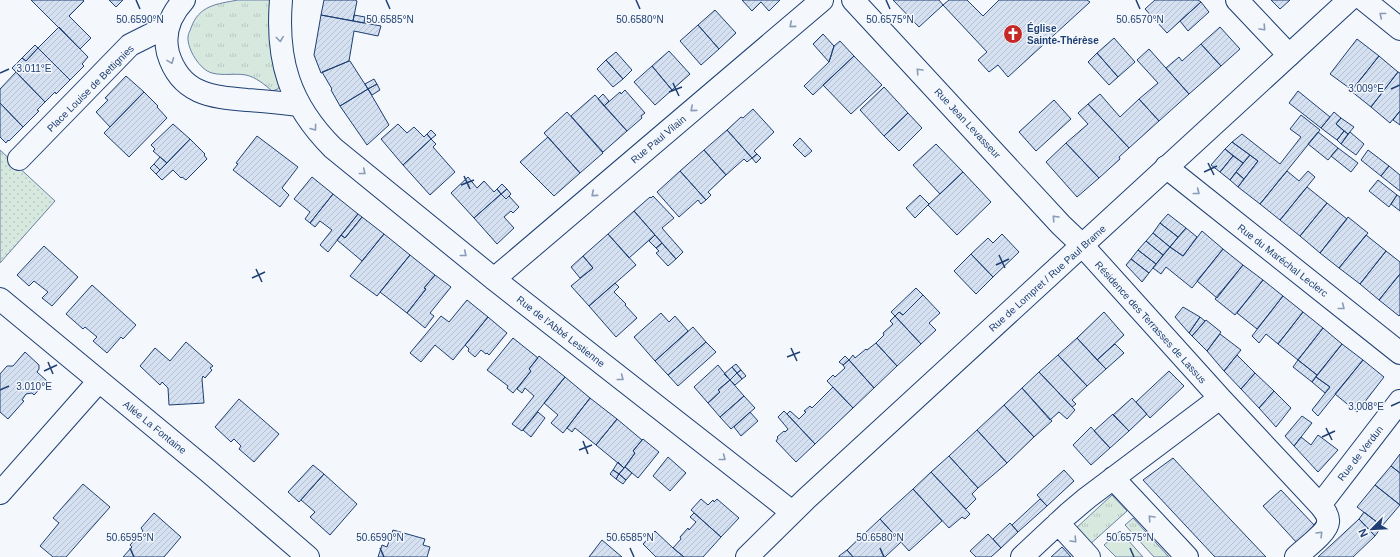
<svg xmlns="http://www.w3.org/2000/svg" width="1400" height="557" viewBox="0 0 1400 557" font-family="Helvetica,sans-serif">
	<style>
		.grass { fill: url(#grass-tufts); stroke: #687fa3 }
		.park { fill: url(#park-dots); stroke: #687fa3 }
		.garden { fill: #d7e8df; stroke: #687fa3 }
		.building { fill: url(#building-hatch); stroke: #1d3f73 }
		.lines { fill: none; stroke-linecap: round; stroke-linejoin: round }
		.minor-casing { stroke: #1d3f73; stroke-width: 24 }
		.tertiary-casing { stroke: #1d3f73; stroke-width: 24 }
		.minor { stroke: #f4f7fb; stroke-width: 22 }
		.tertiary { stroke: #f4f7fb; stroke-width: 22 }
		.oneway { stroke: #889bb7 }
		.ticks { fill: none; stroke: #1d3f73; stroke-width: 1.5 }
		.labels { text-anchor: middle; stroke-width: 3; stroke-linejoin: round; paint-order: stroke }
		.poi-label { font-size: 10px; font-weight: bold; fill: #1d3f73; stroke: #f4f7fb; text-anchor: start }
		.street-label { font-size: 10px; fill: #1d3f73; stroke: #f4f7fb }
		.ticks-label { font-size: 10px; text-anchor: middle; fill: #1d3f73; stroke: #f4f7fb; stroke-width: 3; stroke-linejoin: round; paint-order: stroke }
	</style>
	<defs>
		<pattern id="grass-tufts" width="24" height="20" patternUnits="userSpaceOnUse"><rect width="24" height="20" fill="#d7e8df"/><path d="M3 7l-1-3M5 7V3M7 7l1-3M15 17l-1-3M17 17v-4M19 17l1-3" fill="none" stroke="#b8c8c3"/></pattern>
		<pattern id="park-dots" width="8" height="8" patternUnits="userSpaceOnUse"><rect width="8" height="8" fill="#d7e8df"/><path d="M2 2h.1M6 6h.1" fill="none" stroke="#b8c8c3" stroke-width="1.8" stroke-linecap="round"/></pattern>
		<pattern id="building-hatch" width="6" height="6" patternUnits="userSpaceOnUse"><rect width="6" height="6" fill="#d5e0f0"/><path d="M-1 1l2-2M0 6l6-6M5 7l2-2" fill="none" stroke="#b6c1d1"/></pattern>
	</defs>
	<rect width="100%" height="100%" fill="#f4f7fb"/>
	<path class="grass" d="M238 0H273L281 83 278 89 272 91C265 85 256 77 246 75 235 73 223 76 212 73 200 70 187 49 188 37 188 34 190 31 191 28 199 5 217 4 238 0Z
		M1112 495 1127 511 1088 546 1074 530Z
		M1133 518 1169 557H1154L1125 525Z"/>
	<path class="park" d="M0 150 55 201 0 263Z"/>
	<path class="garden" d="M1120 531 1143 557H1116L1104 545Z"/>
	<path class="building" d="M31 0H83L84 1 69 16 91 38 80 49Z
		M109 0H123L116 7Z
		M324 0H355L357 1 353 21 321 15Z
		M742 0H780L769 11 761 2 752 11Z
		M893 0H939L943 5 919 27Z
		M949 0H967L983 16 999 0H1087L1090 2 1008 77 998 65 989 72 978 60 987 52 943 5Z
		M1155 0H1198L1201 2 1167 33 1145 9Z
		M1271 0H1290L1280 9Z
		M1201 2 1209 12 1188 31 1180 21Z
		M715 10 736 33 719 49 698 25Z
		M321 15 381 26 378 36 354 31 349 61 321 73 314 55Z
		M354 15 365 17 364 23 353 21Z
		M698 25 719 49 701 65 680 41Z
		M59 27 88 57 82 64 84 66 70 80 38 48Z
		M1220 27 1240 49 1221 66 1201 44Z
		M823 34 834 46 829 62 813 44Z
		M1114 38 1135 62 1118 77 1097 53Z
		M1357 39 1379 56 1352 90 1330 74Z
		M840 41 854 56 813 95 804 86 829 62 834 46Z
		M1201 44 1221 66 1189 94 1166 68 1179 57 1182 61Z
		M35 45 38 48 26 61 22 58Z
		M38 48 70 80 56 94 55 92 45 102 12 68 22 58 26 61Z
		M1149 49 1189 94 1159 121 1139 99 1158 83 1137 60Z
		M669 51 690 74 672 90 652 66Z
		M616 52 632 70 623 79 606 60Z
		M1097 53 1118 77 1109 85 1088 62Z
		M854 56 882 85 851 114 823 85Z
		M1379 56 1398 72 1371 107 1351 91Z
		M606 60 623 79 613 87 597 69Z
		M349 61H350L368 89 340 106 331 90 332 89 322 72Z
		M652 66 672 90 655 105 634 82Z
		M16 72 45 102 37 110 39 111 23 127 0 103V89Z
		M1398 72 1400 73V111L1390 123 1371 107Z
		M126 76 144 92 110 127 96 112 108 100 105 98Z
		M374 79 377 84 368 89 365 84Z
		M377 84 380 90 372 95 368 89Z
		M884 87 908 113 884 136 860 110Z
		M368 89 389 125 367 145 340 106Z
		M625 90 645 113 641 116 642 118 627 131 604 106 620 92 621 94Z
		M1298 91 1330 117 1321 128 1289 103Z
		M144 92 158 106 157 107 167 118 129 157 104 133Z
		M603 94 609 101 604 106 598 99Z
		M1100 94 1120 117 1139 99 1159 121 1129 148 1088 104Z
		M595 95 627 131 603 152 571 116Z
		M1054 100 1071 119 1036 151 1019 132Z
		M0 103 23 127 9 141 8 140 6 143 0 137Z
		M1088 104 1129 148 1119 157 1120 159 1099 178 1066 143 1088 124 1078 113Z
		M753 109 774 132 754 151 757 154 752 158 727 130 741 117 743 118Z
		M1400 111V125L1393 120Z
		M567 112 603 153 580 173 544 133Z
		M1334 112 1341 118 1336 124 1344 131 1337 140 1321 128Z
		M908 113 922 128 899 151 884 136Z
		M1301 115 1320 130 1260 204 1238 187 1258 161 1232 142 1242 134 1280 164 1301 137 1290 129Z
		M1341 118 1354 127 1348 134 1336 124Z
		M173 124 190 139 167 163 153 151 155 149 151 145Z
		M398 124 407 133 414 127 424 137 427 134 431 139 403 165 381 139Z
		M431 130 436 135 431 139 427 134Z
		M727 130 752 158 747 162 744 159 726 175 704 150Z
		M1344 131 1348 134 1341 144 1337 140Z
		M1318 132 1338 148 1328 160 1308 144Z
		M1350 132 1364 144 1356 155 1341 144Z
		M257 136 298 167 282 188 289 195 280 207 233 170 238 164 236 163Z
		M548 137 580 173 554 196 520 162Z
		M800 138 812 151 805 157 793 145Z
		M190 139 205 154 204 155 207 159 186 180 182 177 181 178 173 170 162 180 156 174Z
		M431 139 436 144 433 147 455 172 430 195 403 165Z
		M1232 142 1250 155 1243 163 1225 149Z
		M1066 143 1099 178 1077 197 1046 162Z
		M936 144 963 172 940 194 913 165Z
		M1338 148 1358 163 1351 172 1331 156Z
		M1225 149 1233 156 1220 172 1211 165Z
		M704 150 726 175 708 192 711 195 706 200 680 171Z
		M1368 150 1389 166 1381 176 1361 160Z
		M757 154 761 158 756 163 752 158Z
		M1250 155 1258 161 1244 179 1236 172Z
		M1233 156 1243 163 1230 180 1220 172Z
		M160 157 167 163 160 170 154 164Z
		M154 164 160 170 156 174 150 168Z
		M1389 166 1400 175V191L1381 176Z
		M680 171 706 200 701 204 698 200 679 217 657 192Z
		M1287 171 1299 181 1308 171 1315 177 1280 220 1260 204Z
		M963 172 991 202 957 235 928 205Z
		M1236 172 1244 179 1238 187 1230 180Z
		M312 177 333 194 310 223 305 219 310 212 294 199Z
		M468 177 477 188 484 181 494 192 497 189 501 194 474 218 451 193Z
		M1378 180 1397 195 1389 207 1369 191Z
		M502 184 507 189 501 194 497 189Z
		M1307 187 1327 203 1300 236 1280 220Z
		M507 189 511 194 506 199 501 194Z
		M333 194 358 214 328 252 320 245 332 230 320 221 315 227 310 223Z
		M501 194 506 199 509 196 519 207 513 213 511 211 504 217 514 228 497 244 474 218Z
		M920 195 929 204 915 218 906 208Z
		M1397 195 1400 197V211L1391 204Z
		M653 196 674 218 662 228 683 252 676 259 634 211 650 197 651 198Z
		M1327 203 1347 219 1320 253 1300 236Z
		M634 211 655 235 629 258 608 234Z
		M358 214 362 217 345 238 341 235Z
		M1168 214 1186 228 1178 237 1160 223Z
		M362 217 384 234 362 261 337 240 341 235 345 238Z
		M1348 217 1368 233 1339 268 1320 253Z
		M1160 223 1178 237 1170 247 1153 233Z
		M1186 228 1197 237 1183 256 1170 247Z
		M1202 231 1223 249 1192 288 1166 267 1161 274 1153 268 1170 247 1183 256Z
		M1153 233 1170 247 1163 255 1146 241Z
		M384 234 410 255 377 296 350 276Z
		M608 234 636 265 589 306 571 286 593 268 583 256Z
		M1002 234 1019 252 993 277 971 254 988 238 993 243Z
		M655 235 662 243 656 248 649 241Z
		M1366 235 1386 251 1360 284 1339 268Z
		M1146 241 1163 255 1156 264 1138 250Z
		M662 243 676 259 668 266 656 253 659 251 656 248Z
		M44 246 78 277 52 306 42 298 48 292 34 281 29 286 17 275Z
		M1223 249 1243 265 1217 298 1197 281Z
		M1138 250 1156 264 1149 273 1131 259Z
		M1386 251 1400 262V274L1379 300 1360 284Z
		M971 254 993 277 976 294 954 271Z
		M410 255 435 275 424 288 426 289 407 313 380 292Z
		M583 256 593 268 580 278 571 267Z
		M1131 259 1149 273 1142 282 1126 265Z
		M1243 265 1263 280 1235 315 1215 299Z
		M1400 274V315L1399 316 1379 300Z
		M435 275 451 287 430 313 434 316 425 328 407 313 426 289 424 288Z
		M1263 280 1283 296 1257 329 1237 313Z
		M615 283 619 287 614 292 626 304 625 305 637 318 616 337 589 306Z
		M92 285 136 325 123 339 121 337 107 353 93 341 97 337 85 327 83 329 66 314Z
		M916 288 923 295 903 315 899 312 895 316 891 312Z
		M923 295 940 313 929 323 936 330 921 344 895 316 899 312 903 315Z
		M1283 296 1303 312 1278 344 1266 334 1259 343 1252 336Z
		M467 300 488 317 453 360 435 345 421 362 410 353 441 316 449 322Z
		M1183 307 1200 317 1189 333 1175 317Z
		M1104 312 1124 335 1097 360 1077 338Z
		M1303 312 1323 328 1298 360 1278 344Z
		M661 313 669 322 675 316 688 331 655 361 634 337Z
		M895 316 921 344 897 366 876 343 884 335 883 333 893 324 890 321Z
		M488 317 507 333 489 355 487 353 486 354 481 350 475 357 468 351 469 349 465 345Z
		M1200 317 1205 321 1192 336 1189 333Z
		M1206 320 1221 332 1207 351 1192 336Z
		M693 327 706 342 668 375 655 361Z
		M1323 328 1342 344 1317 375 1298 360Z
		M1220 334 1241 350 1224 371 1207 351Z
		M513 338 538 358 529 369 531 371 513 393 507 388 508 386 487 370Z
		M1077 338 1106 369 1087 386 1058 355Z
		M186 342 213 366 210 368 212 370 205 378 203 376 202 379 204 403 169 405 168 388 162 382 160 385 140 366 155 348 170 361Z
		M706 342 716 352 678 386 668 375Z
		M876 343 897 366 874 388 849 360 853 355 855 358 866 349 867 350Z
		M1115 344 1124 353 1106 369 1097 360Z
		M1342 344 1363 360 1318 416 1312 410 1330 387 1316 377Z
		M25 352 39 365V369L37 372 47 381 34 395 32 393 26 394 22 400 24 401 8 419 0 412V374L7 366H13Z
		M1058 355 1087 386 1072 400 1076 404 1072 407 1039 372Z
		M1237 355 1255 373 1241 389 1224 371Z
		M539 356 565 377 522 431 512 424 534 396 525 388 522 393 517 389 531 371 529 369Z
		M845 356 849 360 843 365 839 362Z
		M849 360 874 388 853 408 827 381 833 375 835 377 845 368 843 365Z
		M1298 360 1317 375 1312 382 1293 367Z
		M1363 360 1384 377 1357 412 1335 394Z
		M736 364 741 370 737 373 732 367Z
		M718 365 730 380 718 390 720 392 708 403 694 387Z
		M732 367 737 373 730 380 724 374Z
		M741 370 746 376 742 379 737 373Z
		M1169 371 1184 386 1150 418 1136 402Z
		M1039 372 1075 410 1067 419 1059 412 1050 420 1022 388Z
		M737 373 742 379 735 385 730 380Z
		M1255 373 1274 391 1259 408 1241 389Z
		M565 377 590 398 563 433 551 423 558 415 544 403Z
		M1316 377 1330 387 1325 393 1312 382Z
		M730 380 744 396 720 417 708 403 720 392 718 390Z
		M833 387 853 408 815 444 787 414 790 411 799 419 806 412 804 411 810 406 812 408Z
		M1022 388 1052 421 1034 437 1004 405Z
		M1274 391 1291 408 1276 427 1259 408Z
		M744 396 755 408 731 429 720 417Z
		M590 398 617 419 596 445 575 428 572 432 567 428Z
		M1132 398 1147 414 1129 431 1113 415Z
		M239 399 279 434 254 462 239 449 241 446 234 439 231 442 215 427Z
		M1004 405 1034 437 1007 463 977 430Z
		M784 411 815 444 796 462 776 441 778 438 777 437 784 431 785 432 788 429 778 417Z
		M538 412 545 418 531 437 523 430Z
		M750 412 758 421 741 436 734 427Z
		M1113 414 1129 431 1110 448 1094 431Z
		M1302 416 1312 423 1294 446 1285 436Z
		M617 419 642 440 633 451 635 453 624 468 596 445Z
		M1091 427 1110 448 1091 465 1073 445Z
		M977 430 1007 463 978 488 949 456Z
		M1318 435 1338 450 1318 472 1294 446 1301 437 1311 445Z
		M643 439 659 452 638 478 625 467 635 453 633 451Z
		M1400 454V473L1391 466Z
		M949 456 978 488 972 494 976 499 966 509 931 472Z
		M668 457 686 473 670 491 653 476Z
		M1173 458 1214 502 1266 557H1215L1143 480Z
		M618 462 624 468 619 474 613 470Z
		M313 465 324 474 299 502 288 492Z
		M1391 466 1400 473V505L1375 485Z
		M625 467 632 473 626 480 619 474Z
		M613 470 619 474 616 479 610 474Z
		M1064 470 1074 481 1047 506 1037 495Z
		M931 472 970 514 965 519 962 517 949 528 913 489Z
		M324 474 357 504 330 535 310 517 315 512 301 500Z
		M619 474 626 480 623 484 616 479Z
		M83 484 110 507 66 557H53L40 546 59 523 53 518Z
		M1375 485 1400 505 1382 526 1357 507Z
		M913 489 942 521 909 551 880 519Z
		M1281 490 1315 526 1297 543 1263 506Z
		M701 499 708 505 713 500 714 502 717 499 739 518 721 537 691 510Z
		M1040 499 1047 506 1018 532 1012 525Z
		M1364 512 1382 526 1375 536 1359 519Z
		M154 513 181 537 164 557H123L132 547 130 545 143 531 141 528Z
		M694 513 721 537 703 557H684L673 548 681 539 680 537 688 528 689 530 696 522 690 517Z
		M880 519 901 542 885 557H853L847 550Z
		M1359 519 1375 536 1353 557H1318Z
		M1010 523 1018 532 1001 548 993 539Z
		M393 530 425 539 423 545 430 547 427 557H378L382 545 387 547Z
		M655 531 673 548 684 557H656L643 544Z
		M988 534 1001 548 991 557H976L970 551Z
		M602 540 622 557H589Z
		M1062 547 1071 557H1051Z
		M847 550 853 557H839V556Z"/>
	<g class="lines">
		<g class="minor-casing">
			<path id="minor" d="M184 0C171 14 163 33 168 53 180 94 211 97 247 100 264 101 282 103 299 105
				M281 0C276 60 289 104 333 148L494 279 792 512
				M853 0 1061 225 1082 245 1220 398 1320 505C1324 510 1329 516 1328 522 1328 532 1303 550 1296 557
				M1237 0 1289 55
				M1364 0 1400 29
				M19 159 130 45 168 26
				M1166 167 1400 353
				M494 279 822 0
				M0 299 208 471 308 557
				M1113 478 1187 557
				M0 493 99 381
				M1320 505 1400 401
				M1058 523 1089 557
				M1022 557 1068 514 1087 498 1220 398"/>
		</g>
		<g class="tertiary-casing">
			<path id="tertiary" d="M747 557 806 499 1349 0"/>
		</g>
		<use href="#minor" class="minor"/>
		<use href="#tertiary" class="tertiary"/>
	</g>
	<defs><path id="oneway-chevron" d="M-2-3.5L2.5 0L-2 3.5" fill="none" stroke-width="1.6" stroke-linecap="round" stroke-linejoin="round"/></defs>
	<g class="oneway">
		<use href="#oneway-chevron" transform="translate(1382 15) rotate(-141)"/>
		<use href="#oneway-chevron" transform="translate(792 25) rotate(140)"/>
		<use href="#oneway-chevron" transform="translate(1263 28) rotate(47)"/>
		<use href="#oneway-chevron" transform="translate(280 39) rotate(83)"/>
		<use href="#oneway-chevron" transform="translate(171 61) rotate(69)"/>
		<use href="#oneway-chevron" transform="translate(919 71) rotate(-133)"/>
		<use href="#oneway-chevron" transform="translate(693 109) rotate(140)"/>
		<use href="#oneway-chevron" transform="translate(314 128) rotate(53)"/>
		<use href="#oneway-chevron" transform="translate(363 172) rotate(39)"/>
		<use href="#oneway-chevron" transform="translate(1197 192) rotate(38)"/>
		<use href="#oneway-chevron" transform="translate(594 194) rotate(140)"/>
		<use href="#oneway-chevron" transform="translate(1055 218) rotate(-133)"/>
		<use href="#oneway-chevron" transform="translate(464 254) rotate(39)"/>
		<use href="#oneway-chevron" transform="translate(1342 307) rotate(38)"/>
		<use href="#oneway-chevron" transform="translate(621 378) rotate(38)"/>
		<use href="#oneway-chevron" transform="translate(723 458) rotate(38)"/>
		<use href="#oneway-chevron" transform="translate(1151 518) rotate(-133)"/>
		<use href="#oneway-chevron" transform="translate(1320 534) rotate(-45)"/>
		<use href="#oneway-chevron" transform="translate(1074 540) rotate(47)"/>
	</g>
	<path class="ticks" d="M136 0 140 9M386 0 390 9M636 0 640 9M886 0 890 9M1136 0 1140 9M0 73 9 69M673 83 679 96M1391 89 1400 85M669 92 682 87M1208 163 1214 175M1204 172 1217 166M464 176 470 189M461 185 474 180M999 255 1005 268M996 265 1009 259M256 269 262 282M252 278 265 272M791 348 797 361M787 357 800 352M48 362 53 374M44 371 57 365M0 390 9 386M1391 406 1400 402M1326 428 1332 440M1322 437 1335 431M583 441 588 454M579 450 592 445M130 548 134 557M380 548 384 557M630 548 634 557M880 548 884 557M1130 548 1134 557"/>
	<defs>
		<g id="church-disc" transform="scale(1)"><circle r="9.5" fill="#c62828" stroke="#f4f7fb"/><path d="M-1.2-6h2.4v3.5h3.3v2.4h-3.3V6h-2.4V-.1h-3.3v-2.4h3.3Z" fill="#fff"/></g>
	</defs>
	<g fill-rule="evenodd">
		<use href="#church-disc" x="1013" y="34"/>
	</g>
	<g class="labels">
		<g class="poi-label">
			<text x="1027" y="32">Église<tspan x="1027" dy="12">Sainte-Thérèse</tspan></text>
		</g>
		<g class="street-label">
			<text transform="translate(90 88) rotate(-45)" y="4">Place Louise de Bettignies</text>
			<text transform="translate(968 123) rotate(47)" y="4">Rue Jean Levasseur</text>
			<text transform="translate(658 139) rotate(-40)" y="4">Rue Paul Vilain</text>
			<text transform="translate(1283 260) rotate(38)" y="4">Rue du Maréchal Leclerc</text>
			<text transform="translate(1047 278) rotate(-42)" y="4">Rue de Lompret / Rue Paul Brame</text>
			<text transform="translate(1151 322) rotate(48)" y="4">Résidence des Terrasses de Lassus</text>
			<text transform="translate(561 331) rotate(38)" y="4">Rue de l'Abbé Lestienne</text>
			<text transform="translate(155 427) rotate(39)" y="4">Allée La Fontaine</text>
			<text transform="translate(1360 453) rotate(-52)" y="4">Rue de Verdun</text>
		</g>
	</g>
	<g class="ticks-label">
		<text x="140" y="23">50.6590°N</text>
		<text x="390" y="23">50.6585°N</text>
		<text x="640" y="23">50.6580°N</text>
		<text x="890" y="23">50.6575°N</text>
		<text x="1140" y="23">50.6570°N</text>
		<text x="34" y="72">3.011°E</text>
		<text x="1366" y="92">3.009°E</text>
		<text x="34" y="390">3.010°E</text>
		<text x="1366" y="410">3.008°E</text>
		<text x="130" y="541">50.6595°N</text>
		<text x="380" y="541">50.6590°N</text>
		<text x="630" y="541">50.6585°N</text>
		<text x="880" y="541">50.6580°N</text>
		<text x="1130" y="541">50.6575°N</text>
	</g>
	<g transform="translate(1372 529) rotate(246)" stroke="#f4f7fb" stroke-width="3" paint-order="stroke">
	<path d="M0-3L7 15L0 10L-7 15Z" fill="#1d3f73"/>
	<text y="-6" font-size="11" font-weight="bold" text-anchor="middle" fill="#1d3f73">N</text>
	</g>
</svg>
